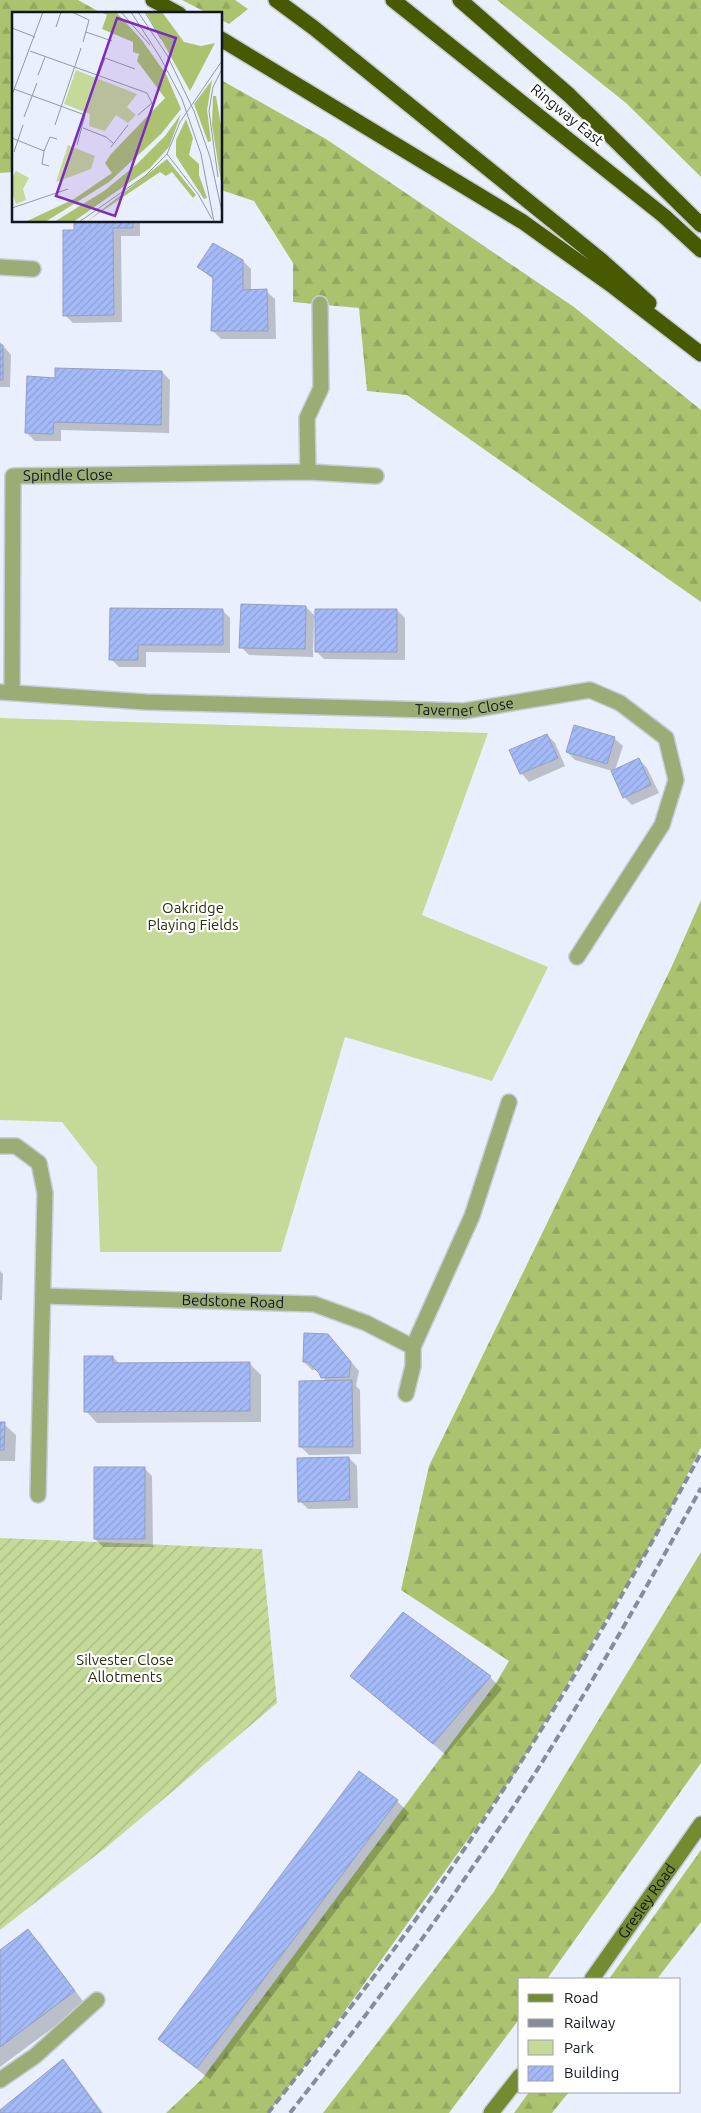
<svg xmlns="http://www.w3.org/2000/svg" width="701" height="2113" viewBox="0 0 701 2113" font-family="Ubuntu,sans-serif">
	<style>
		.green { fill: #c5d998 }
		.forest { fill: url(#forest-firs) }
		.garden { fill: url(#garden-furrows) }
		.shadow { fill: #0003 }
		.building { fill: url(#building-hatch); stroke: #939fbe }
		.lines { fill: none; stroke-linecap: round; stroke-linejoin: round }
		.street-casing { stroke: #c7ccda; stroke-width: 18 }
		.secondary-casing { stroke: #c7ccda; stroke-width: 18 }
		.highway-casing { stroke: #c7ccda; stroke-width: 18 }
		.street { stroke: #9cac75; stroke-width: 15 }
		.secondary { stroke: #748b31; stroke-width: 15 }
		.highway { stroke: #475901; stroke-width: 15 }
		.rail { stroke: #878c99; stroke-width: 4; stroke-dasharray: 8 4; stroke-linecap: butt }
		.labels { text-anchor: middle; stroke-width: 4.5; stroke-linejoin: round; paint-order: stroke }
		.street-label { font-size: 15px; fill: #111621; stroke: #fff }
		.park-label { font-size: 15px; fill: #27310c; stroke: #fff }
		.inset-road { fill: none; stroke: #9398a5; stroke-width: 1 }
		.view { fill: #7b2cbf; fill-opacity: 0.15; stroke: #7b2cbf; stroke-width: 2.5 }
		.inset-edge { fill: none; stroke: #111621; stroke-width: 2.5 }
	</style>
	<defs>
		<pattern id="forest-firs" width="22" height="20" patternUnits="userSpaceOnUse" patternTransform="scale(1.25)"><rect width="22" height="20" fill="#abc36e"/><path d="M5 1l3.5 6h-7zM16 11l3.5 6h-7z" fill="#92a75f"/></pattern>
		<pattern id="garden-furrows" width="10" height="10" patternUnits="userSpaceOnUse" patternTransform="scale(1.25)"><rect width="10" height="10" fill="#c5d998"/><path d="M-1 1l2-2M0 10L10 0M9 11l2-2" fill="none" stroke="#a8ba83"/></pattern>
		<pattern id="building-hatch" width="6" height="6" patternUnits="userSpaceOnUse" patternTransform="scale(1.25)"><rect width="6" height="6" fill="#a5bbf9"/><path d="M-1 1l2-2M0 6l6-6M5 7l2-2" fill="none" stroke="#8da0d5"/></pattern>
	</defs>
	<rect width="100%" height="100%" fill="#eaeffd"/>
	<path class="green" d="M0 718 488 733 422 915 548 967 492 1081 345 1037 281 1252H100L97 1167 62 1122 0 1120Z"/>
	<path class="forest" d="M0 0H78L103 14H14V172L0 173Z
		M182 0H235L248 9 229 24 221 20V14H209Z
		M497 0H701V177L626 103Z
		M221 80 326 139 574 307 701 410V602L407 395 367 391 359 308 293 302V263L254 201 221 190Z
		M701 900V1447L665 1520 513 1776 306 2065 268 2113H166L202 2079 496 1683 509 1661 401 1590 429 1466 672 966Z
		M701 1552V1763L547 1979H520V2018L449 2113H323L493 1893Z
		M701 1850V1922L657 1979H609Z
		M529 2092H569L552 2113H514Z"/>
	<path class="garden" d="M0 1538 262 1549 277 1703 108 1846 0 1930Z"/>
	<path class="shadow" d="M75 221H140V236H121L122 322 73 323 65 315Z
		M243 261 251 269V291H266L275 299 276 339H221L213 331 214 280 198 267Z
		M0 342 11 355 10 387H0Z
		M162 372 170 380 169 433 61 430V441H35L26 432 57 379Z
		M306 607 316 617 397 610 405 618V660L324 659 316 651V618H314L313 657 249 655 241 647Z
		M111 610H222L230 618V653L146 652V667H119L111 659Z
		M547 735 555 743 565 766 529 782 521 773Z
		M614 738 623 746 615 770 639 759 647 768 659 793 632 805 624 797 612 771 575 760 567 752Z
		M0 1271 3 1274 2 1300H0Z
		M336 1344 359 1371 356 1386 360 1390 361 1454 309 1455 301 1447 326 1382 318 1369 312 1370 304 1362Z
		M113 1357 120 1364H250L261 1375V1422L97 1423 86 1411Z
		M0 1423 4 1424 16 1435 15 1461H0Z
		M349 1458 357 1466 358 1508 308 1509 300 1501Z
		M144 1468 152 1476 153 1547H103L95 1539Z
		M351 1676 490 1677 502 1689 446 1755Z
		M360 1773 397 1801 409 1813 210 2079 171 2050 160 2039Z
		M28 1931 40 1943 85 2004 0 2067V1952Z
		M63 2061 74 2073 103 2113H0Z"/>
	<path class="building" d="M74 221H133V228H113L114 315 63 316V230H74Z
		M213 243 243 260V290L267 289 268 331H211L213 277 197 267Z
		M0 345H3V380H0Z
		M55 368 162 371 161 425 54 422 53 434 25 433 27 376 55 378Z
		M241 604 306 606 305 649 239 648Z
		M110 608 223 609V645H138V660H109Z
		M315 609H397V652H315Z
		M574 725 615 737 607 764 566 752Z
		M547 734 558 758 520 774 509 750Z
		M639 758 651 785 623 798 611 771Z
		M304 1333 328 1334 351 1362 349 1377 321 1378 319 1373 308 1362H303Z
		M84 1356H113V1363L250 1362V1411L84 1412Z
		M352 1380 353 1447H299V1381Z
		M0 1422H5L4 1450H0Z
		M349 1457 350 1500 298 1502 297 1458Z
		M94 1467H145V1539H94Z
		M403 1612 491 1676 433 1744 350 1676Z
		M359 1771 398 1800 197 2068 158 2039Z
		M28 1929 75 1991 0 2047V1950Z
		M63 2059 101 2113H0V2110Z"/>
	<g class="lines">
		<g class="street-casing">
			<g id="street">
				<path d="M0 267 33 269"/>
				<path d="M308 472 307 418 321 388 320 304"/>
				<path id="s1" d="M0 692 146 702 464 711 590 690 620 703 666 738 676 780 662 825 577 957"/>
				<path id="s2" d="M12 692 13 476 308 472 376 476"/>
				<path d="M0 1146H16L39 1163 45 1193 38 1495"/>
				<path id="s3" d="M43 1296 314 1304 366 1323 413 1347"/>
				<path d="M406 1394 413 1366V1347L472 1216 509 1102"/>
				<path d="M0 2080 35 2056 97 2000"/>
			</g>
		</g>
		<g class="secondary-casing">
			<g id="secondary">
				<path id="s4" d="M592 1979 701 1824"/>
				<path d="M491 2113 520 2076"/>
			</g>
		</g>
		<g class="highway-casing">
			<path id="highway" d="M153 0 179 14
				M276 0 314 28 601 260 649 303
				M393 0 664 216 701 250
				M460 0 569 95 701 225
				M221 39 523 222 614 287 701 354"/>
		</g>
		<use href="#street" class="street"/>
		<use href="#secondary" class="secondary"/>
		<use href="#highway" class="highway"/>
		<path class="rail" d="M268 2113C327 2038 386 1963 440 1885 535 1746 621 1601 701 1453
			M290 2113C356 2029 421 1943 481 1855 562 1737 633 1613 701 1488"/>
	</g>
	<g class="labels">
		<g class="street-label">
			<text transform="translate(567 115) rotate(39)" y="5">Ringway East</text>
			<text dy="5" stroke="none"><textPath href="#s2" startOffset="271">Spindle Close</textPath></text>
			<text dy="5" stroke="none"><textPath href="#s1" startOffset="465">Taverner Close</textPath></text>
			<text dy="5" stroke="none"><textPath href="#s3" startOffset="190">Bedstone Road</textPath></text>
			<text dy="5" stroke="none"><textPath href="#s4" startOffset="95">Gresley Road</textPath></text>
		</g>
		<g class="park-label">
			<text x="193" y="913">Oakridge<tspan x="193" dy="17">Playing Fields</tspan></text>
			<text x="125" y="1665">Silvester Close<tspan x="125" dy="17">Allotments</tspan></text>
		</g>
	</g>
	<g transform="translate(12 12)">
		<rect width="210" height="210" fill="#eaeffd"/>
		<path d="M64 58 125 82 115 95 124 103 116 111 104 103 93 119 77 114 78 102 52 92Z" fill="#c5d998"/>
		<path d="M89 0H104L129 27 154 62 169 97 149 122 97 170 33 210H13L62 187 100 161 93 151 99 142 153 86 125 49 127 42 121 40V30L90 17 95 3ZM134 0H150L172 30 189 34 203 31 178 79ZM200 68 195 98 199 129 196 130 182 92ZM201 84H204L210 119V176L200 113ZM169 102 157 135 138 156 61 210H42L92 179 125 152 153 124ZM174 107 181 126 177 143 187 152V163L195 186 192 187 164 144V128ZM155 147 184 183 181 186 160 160 154 164 148 160 74 210Z" fill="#abc36e"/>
		<path d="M56 133 83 144 79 157 44 170ZM4 159 17 166 11 177 14 188 4 192 0 180V166Z" fill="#c5d998"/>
		<path class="inset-road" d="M60 0 77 8 71 30M109 0 138 33M119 0 148 45 170 87 189 142 202 210M126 0 155 43 182 99 198 145 210 200M133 0 149 27M44 15 49 0M0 16 23 25M74 20 100 29M18 39 135 81 140 91 126 103M26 63 33 45M86 64 93 46 123 57M2 77 73 103 65 133M0 83 31 0M12 105 25 71M43 113 69 36M71 116 94 125 101 131M0 126 32 139M99 135 116 113M2 140 11 113M155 142 186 182 200 207M37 154 30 152 32 139 38 125 45 127M206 165 197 99 201 75 210 57M0 196 56 177M67 210 133 164 155 142 168 110 210 49"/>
		<path class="view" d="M105 6 164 26 103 204 44 184Z"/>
		<rect width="210" height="210" class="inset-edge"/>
	</g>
	<rect x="518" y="1978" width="162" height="115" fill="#ffffff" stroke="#a0a2a6"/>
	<rect x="528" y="1994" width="25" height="8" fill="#748b31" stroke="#a0a2a6"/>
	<text x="564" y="2003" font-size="15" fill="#111621">Road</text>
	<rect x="528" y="2019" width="25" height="8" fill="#878c99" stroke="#a0a2a6"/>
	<text x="564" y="2028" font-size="15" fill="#111621">Railway</text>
	<rect x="528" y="2040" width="25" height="15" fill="#c5d998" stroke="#a0a2a6"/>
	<text x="564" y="2053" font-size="15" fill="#111621">Park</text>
	<rect x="528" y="2066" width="25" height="15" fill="url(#building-hatch)" stroke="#a0a2a6"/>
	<text x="564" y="2078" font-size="15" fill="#111621">Building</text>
</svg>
